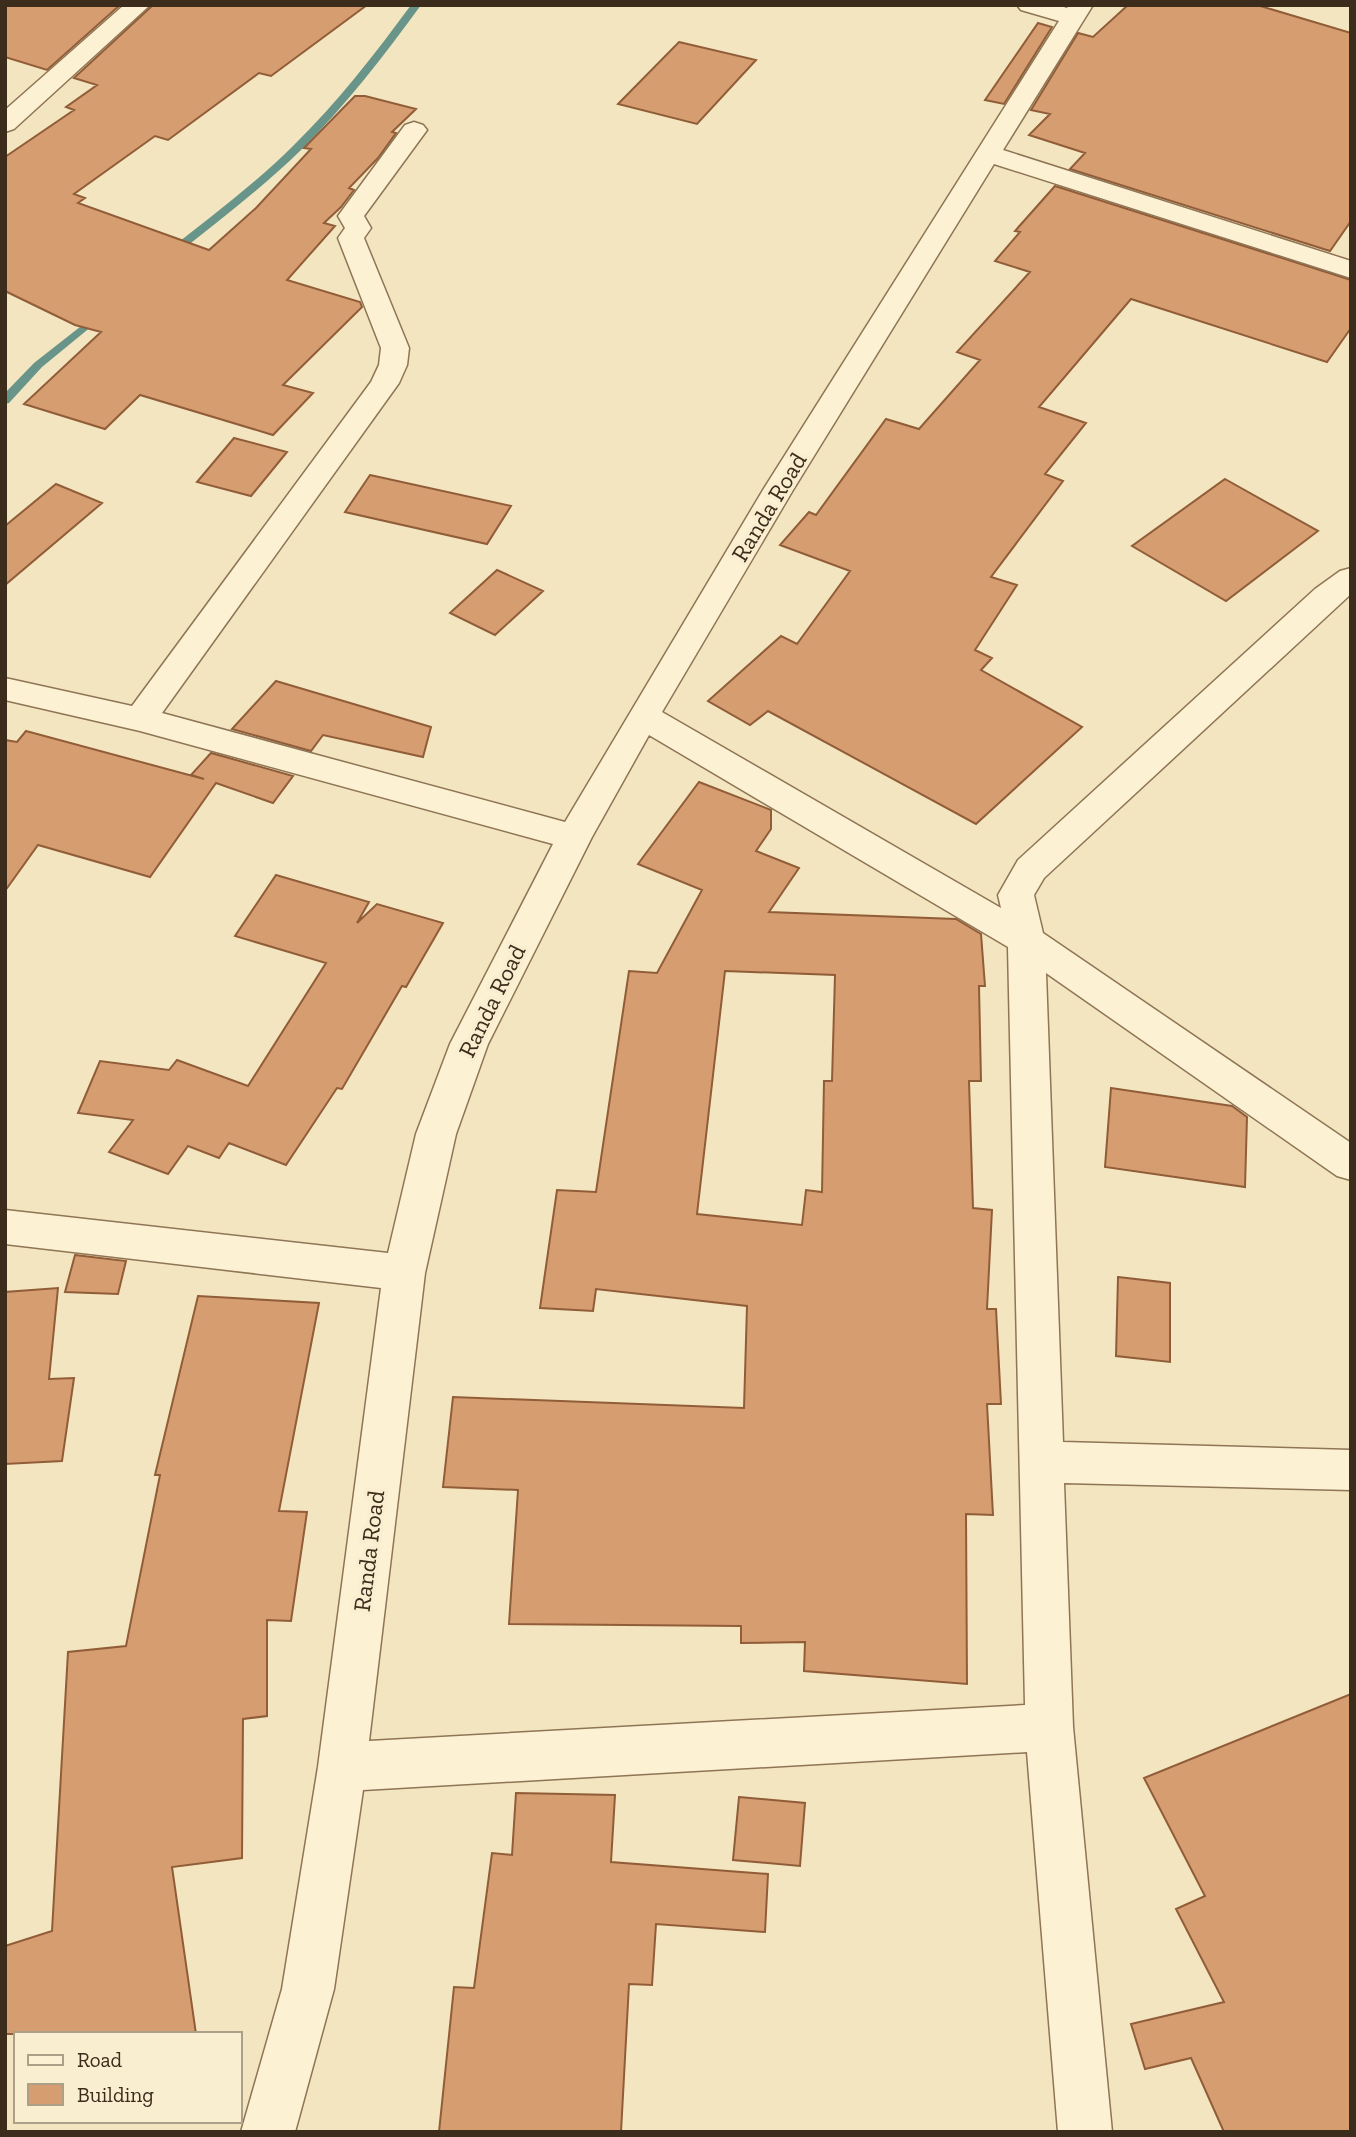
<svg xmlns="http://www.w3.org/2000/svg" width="1356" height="2137" viewBox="0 0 1356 2137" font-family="'Zilla Slab',serif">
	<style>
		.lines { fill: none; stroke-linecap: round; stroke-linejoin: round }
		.stream { fill: #69948a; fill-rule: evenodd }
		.building { fill: #d69d71; stroke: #905d38; stroke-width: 2; fill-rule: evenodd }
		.minor-casing { stroke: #8e7555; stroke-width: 3 }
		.minor { fill: #fdf1d4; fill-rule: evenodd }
		.labels { text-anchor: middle; stroke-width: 7; stroke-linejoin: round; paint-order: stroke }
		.street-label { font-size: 24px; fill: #3c2c1b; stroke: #f9eed0 }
	</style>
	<rect width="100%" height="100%" fill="#f3e5bf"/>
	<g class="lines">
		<path class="stream" d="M411 5H421C384 56 345 106 301 150 261 189 216 223 173 257H165V253C209 218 254 185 293 146 337 103 375 54 411 5Z
			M99 312 103 313V317L42 367 9 403 5 404V393L34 363Z"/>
	</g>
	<path class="building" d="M5 5H120L47 70 5 57Z
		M153 5H367L271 76 259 73 168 140 155 136 74 194 85 198 78 203 209 250 256 208 311 149 304 148 355 96H365L416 109 392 132 396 133 378 158 349 188 354 190 341 207 324 223 335 226 287 280 360 302 362 307 283 385 313 393 273 435 140 395 105 429 24 404 101 332 75 325 5 291V157L74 110 66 107 97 85 74 78Z
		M1128 5H1257L1351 33V221L1330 251 1070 169 1085 153 1029 135 1050 114 1031 110 1078 33 1093 37Z
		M1038 23 1052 27 1004 104 985 100Z
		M679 42 756 60 697 124 618 104Z
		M1055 186 1351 280V328L1327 362 1131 299 1039 407 1086 423 1045 474 1063 481 991 577 1017 585 975 650 992 658 981 670 1082 727 976 824 768 711 750 725 708 701 781 636 797 644 850 571 780 545 809 512 816 515 886 419 919 429 980 360 957 352 1030 272 995 261 1020 232 1015 231Z
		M234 438 287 452 251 496 197 482Z
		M370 475 511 506 487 544 345 512Z
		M1225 479 1318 531 1226 601 1132 546Z
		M56 484 102 503 5 585V526Z
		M497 570 543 591 495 635 450 613Z
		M276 681 431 727 423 757 323 735 311 751 232 729Z
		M26 731 204 779 191 775 211 753 293 776 273 803 216 783 150 877 38 845 5 891V740L17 742Z
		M699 782 771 810V829L756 851 799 868 769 912 956 919 981 934 985 986H979L981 1081H969L973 1208 992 1210 987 1309H996L1001 1404H987L993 1515 966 1514 967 1684 804 1671 805 1642 741 1643V1626L509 1624 518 1490 443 1487 453 1397 744 1408 747 1306 596 1289 593 1311 540 1308 557 1190 596 1192 629 971 657 973 702 890 638 864ZM725 971 835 975 832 1081H824L822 1192 806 1190 802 1225 697 1214Z
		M276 875 369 902 357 923 377 904 443 923 406 987 402 986 342 1089 337 1088 286 1165 229 1143 219 1158 188 1146 168 1174 109 1152 133 1120 78 1113 100 1061 169 1070 177 1060 248 1086 326 963 235 936Z
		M1111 1088 1232 1106 1247 1117 1245 1187 1105 1167Z
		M75 1255 126 1261 118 1294 65 1292Z
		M1118 1277 1170 1283V1362L1116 1356Z
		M58 1288 49 1379 74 1378 62 1461 5 1464V1292Z
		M198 1296 319 1303 279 1511 307 1512 291 1621 267 1620V1716L243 1719 242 1858 172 1867 196 2034H5V1946L52 1931 68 1652 126 1646 160 1475H155Z
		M1351 1694V2132H1224L1191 2058 1145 2069 1131 2024 1224 2002 1176 1909 1205 1896 1144 1778Z
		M516 1793 615 1795 611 1862 768 1874 765 1932 656 1924 652 1985 629 1984 621 2132H439L454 1987 474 1988 492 1853 512 1855Z
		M739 1797 805 1803 800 1866 733 1860Z"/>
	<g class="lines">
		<g class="minor-casing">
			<path id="minor" d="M124 5H150L14 129 5 132V110Z
				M1017 5H1057L1067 8 1069 5H1093L1003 150 1351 261V278L994 164 793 490 662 712 1001 908 998 895 1018 860 1315 589 1340 571 1351 568V594L1044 878 1034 895 1043 933 1351 1143V1180L1337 1176 1046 973 1063 1442 1351 1450V1490L1064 1483 1073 1727 1112 2132H1058L1027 1752 363 1790 334 1989 295 2132H241L282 1989 318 1767 381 1288 5 1244V1210L388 1253 416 1134 450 1044 553 844 140 731 5 700V678L132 706 371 382 379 365 381 348 338 238 345 228 338 216 405 125 414 122 423 125 427 130 364 216 371 228 364 238 409 348 407 365 399 383 162 713 565 822 763 490 1059 21 1021 10ZM649 735 1008 947 1025 1705 369 1741 425 1273 456 1134 488 1044 592 837Z"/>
		</g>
		<use href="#minor" class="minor"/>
	</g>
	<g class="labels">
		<g class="street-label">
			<text transform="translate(769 507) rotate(-59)" y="8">Randa Road</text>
			<text transform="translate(492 1001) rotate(-64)" y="8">Randa Road</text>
			<text transform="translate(369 1551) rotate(-83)" y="8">Randa Road</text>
		</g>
	</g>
	<rect width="1356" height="2137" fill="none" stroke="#3c2c1b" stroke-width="14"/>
	<rect x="14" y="2032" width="228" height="91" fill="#f9eed0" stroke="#ada088" stroke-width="2"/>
	<rect x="28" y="2055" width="35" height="10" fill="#fdf1d4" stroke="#ada088" stroke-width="2"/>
	<text x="77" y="2067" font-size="21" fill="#3c2c1b">Road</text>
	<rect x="28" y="2084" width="35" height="21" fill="#d69d71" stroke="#ada088" stroke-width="2"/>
	<text x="77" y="2102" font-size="21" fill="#3c2c1b">Building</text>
</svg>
